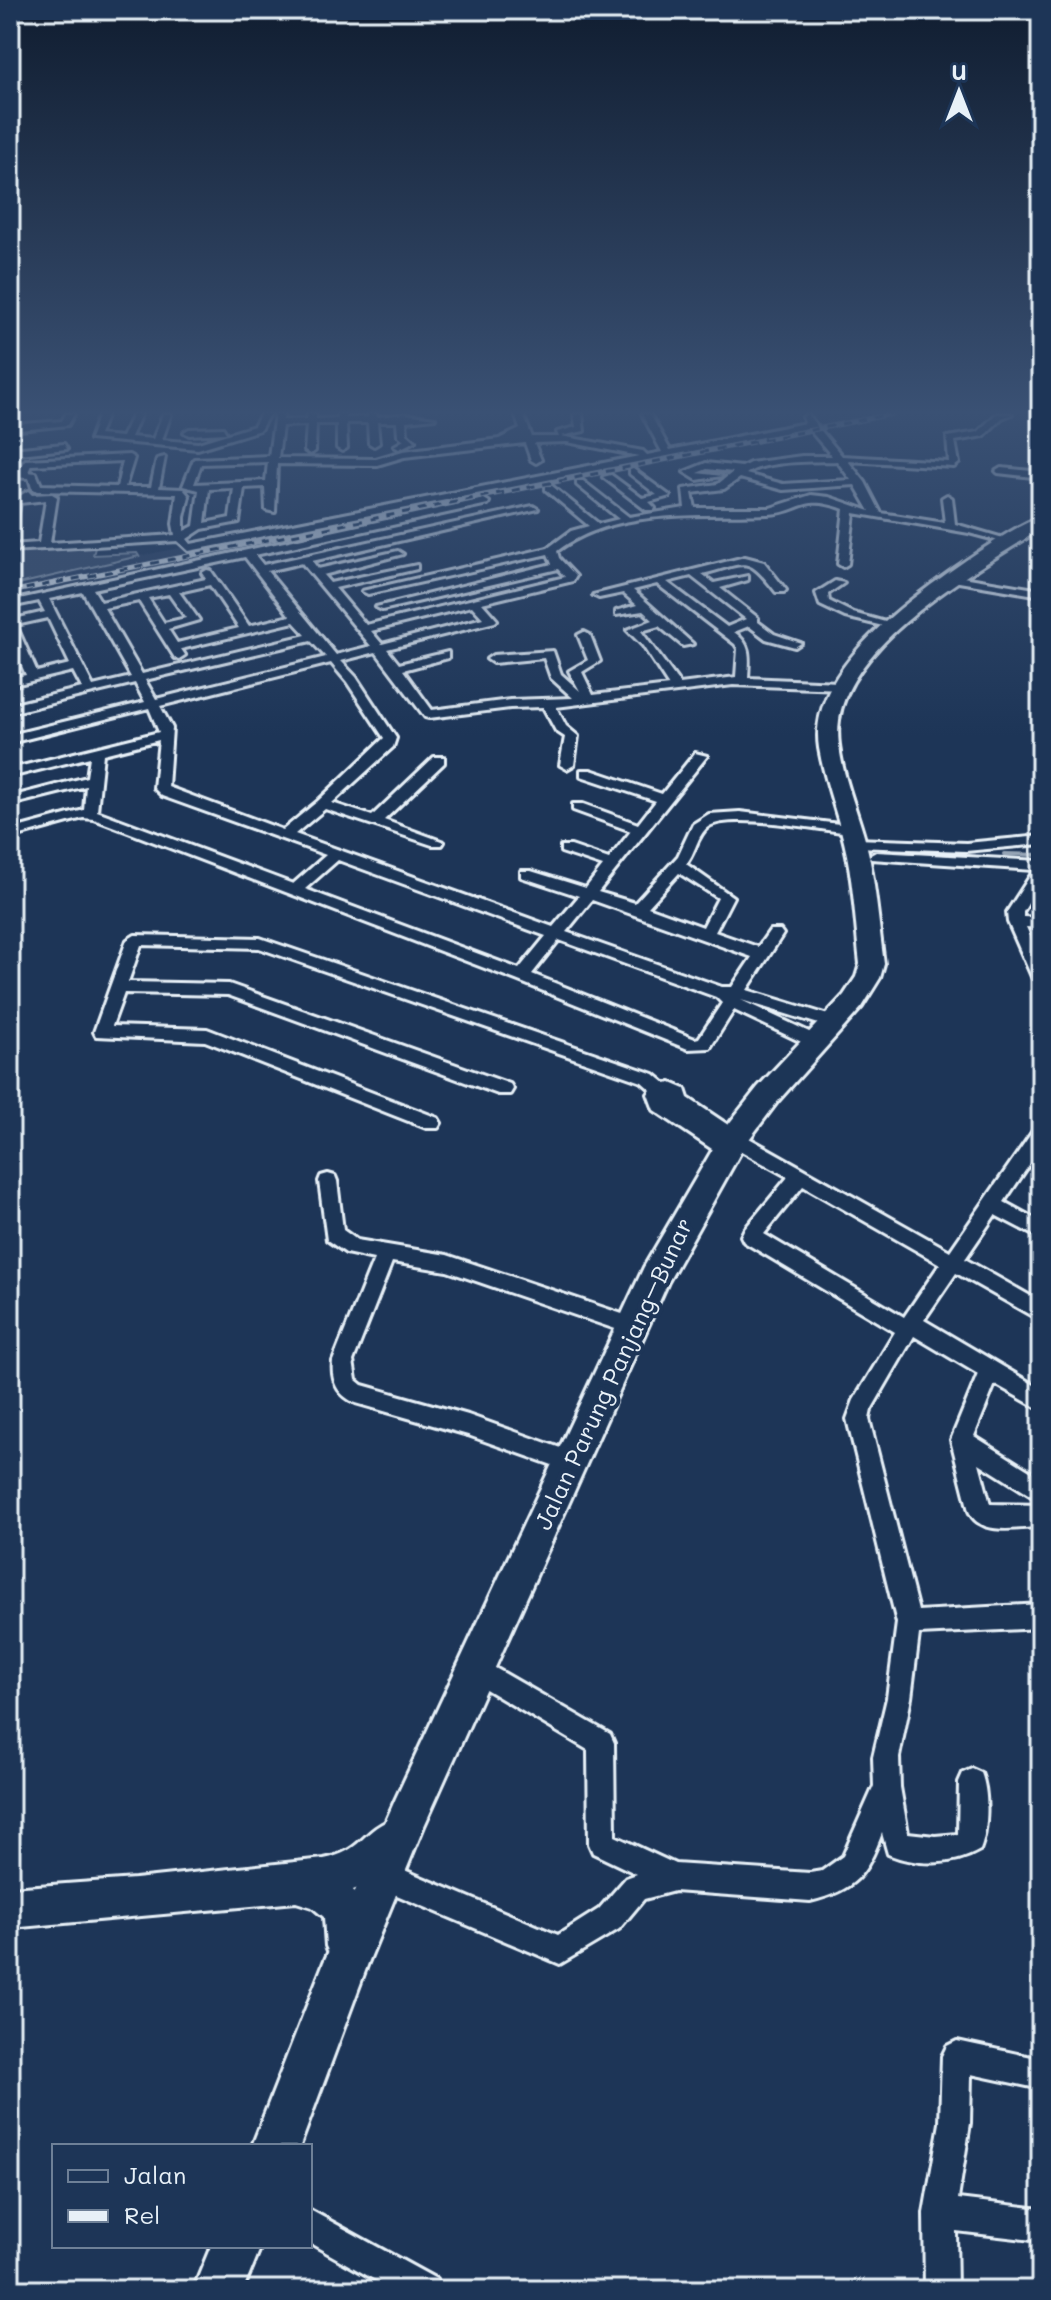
<svg xmlns="http://www.w3.org/2000/svg" width="1051" height="2300" viewBox="0 0 1051 2300" font-family="Mali,sans-serif">
	<style>
		.built { fill: #2a4162 }
		.green { fill: #374d6c; stroke: #909fb2; stroke-width: 2 }
		.lines { fill: none; stroke-linecap: round; stroke-linejoin: round }
		.stream { stroke: #95a4b5; stroke-width: 4 }
		.minor-casing { stroke: #e8f1f8; stroke-width: 6 }
		.secondary-casing { stroke: #e8f1f8; stroke-width: 6 }
		.primary-casing { stroke: #e8f1f8; stroke-width: 6 }
		.minor { fill: #1d3557; fill-rule: evenodd }
		.secondary { fill: #1d3557; fill-rule: evenodd }
		.primary { fill: #1d3557; fill-rule: evenodd }
		.rail-casing { stroke: #e8f1f8; stroke-width: 5 }
		.rail { stroke: #1d3557; stroke-width: 3; stroke-dasharray: 8; stroke-linecap: butt }
		.labels { text-anchor: middle; stroke-width: 8; stroke-linejoin: round; paint-order: stroke }
		.street-label { font-size: 24px; fill: #e8f1f8; stroke: #1d3557 }
	</style>
	<rect width="100%" height="100%" fill="#1d3557"/>
	<filter id="ink" filterUnits="userSpaceOnUse"><feTurbulence type="fractalNoise" baseFrequency=".0125" numOctaves="2"/><feDisplacementMap in="SourceGraphic" scale="16" xChannelSelector="R" yChannelSelector="G"/><feConvolveMatrix kernelMatrix="1 2 1 2 8 2 1 2 1" color-interpolation-filters="sRGB"/></filter>
	<g filter="url(#ink)">
		<path class="built" d="M858 414H906L10 596V586L139 556Z"/>
		<path class="green" d="M96 544 93 555 137 553 139 556 10 586V550Z"/>
		<g class="lines">
			<path class="stream" d="M1004 854 1041 855"/>
			<g class="minor-casing">
				<path id="minor" d="M66 414H74L68 425 10 431V425L62 421Z
					M99 414H107L99 435 122 437 133 414H141L131 437 153 439 163 414H171L162 440 198 443 254 426 261 414H269L260 430 198 449 90 439Z
					M275 414H283V420L307 419 308 414H316V419L337 418V414H345L346 418 368 417V414H376L377 417 405 414 435 418 406 421 407 434 415 441 399 449 394 446 404 440 398 435 397 422H377L379 443 374 446 369 443 368 423H346L347 448 342 451 337 448V424H316L315 451 310 454 305 451 307 425 282 426 278 458 376 459 403 451 499 439 520 429 515 414H523L532 437H559L557 432 576 427 574 414H582L584 431 561 436 643 451 647 455 662 452 642 414H650L670 450 805 423 803 417 807 414 842 456 949 462 947 437 978 432 996 414H1012L1002 418 984 436 955 441 959 463 954 467 848 461 865 482 881 513 945 523 942 498 947 495 952 498 955 524 1010 540V544L969 533 854 513 848 564 843 567 838 564 844 509C800 493 803 513 767 514 698 517 616 507 557 551L559 558 576 576 573 581 482 603 497 620 495 622 387 649 399 664 448 652V658L403 670 432 710 510 700 573 698 551 678 544 658 493 663 487 659 493 655 553 651 561 674 580 691 569 671 588 660 578 635 584 632 590 635 600 661 582 672 593 695 669 686 643 646 627 630 653 620 643 611 616 615V611L637 605 623 593 599 598 593 595 745 557 764 562 786 590 784 592H776C746 553 747 563 702 574L714 583 748 576V580L720 588 758 618V622L774 634 801 643 795 647 766 639 749 626 734 632C752 645 749 657 748 678L839 682 843 683V689L733 685 556 707 566 726 578 736 574 765 567 769 560 765 565 737 556 731 543 707 510 708 429 718 425 717 376 652 341 661 356 677 396 738 393 747 332 803 372 816 434 757H444V763L384 820 444 842 442 845H432L325 809 295 834 553 927 579 896 521 877V871H531L586 888 603 866 561 852V846H571L609 859 631 831 573 810V804H583L638 824 656 801 581 776V770H591L662 794 695 753 707 756 598 892 635 903 678 856 693 824 709 814 740 812 856 826V832L851 833C822 830 729 812 708 827 697 835 695 854 686 864L733 897 715 932 758 947 770 930H780L783 934 747 990 841 1019 843 1023 835 1029 741 1000 824 1039 826 1043 824 1047H812L734 1010 710 1048 688 1049 516 980 94 819 83 818 10 838V830L84 810 86 786 10 805V797L87 777 90 757 10 777V769L159 732 149 708 10 743V735L145 702 135 683 10 713V705L82 688 73 671 10 686V678L26 675 10 638V620L45 612 39 601 10 607V601L484 499 489 502 488 504 255 555 263 565 533 506 538 509 312 561 318 569 398 551 403 554 323 575 330 583 417 565V569L335 588 366 625 565 577 558 569 382 610 376 607 552 564 548 554 368 594 362 591 548 548 571 531 589 526 546 490V486H552L599 524 619 519 577 485V481H583L629 517 685 508 683 489 718 484 733 472 707 469 697 473 722 476 697 480 684 472 706 463 742 467 750 463 802 456H832L808 428 189 551 178 541 10 551V545L39 543 46 500 20 503 15 528 10 531V502L28 491 32 495 52 494 57 497 50 543 175 535 173 524 177 494 37 491 32 488 29 478 10 477V471H18L25 460 129 455 134 458 125 487H151L157 459 165 457 159 488 183 489 189 496 184 517V531L194 526 199 490 183 486 194 459 269 456ZM567 442 639 456 191 544 187 539 202 529 239 522 244 488 265 487 266 510 275 512 277 464 377 465 404 457 525 443 531 460 536 463 541 460 534 443ZM123 461 117 487 41 485 36 473 28 472 31 465ZM837 461 851 480 783 484 746 474C765 460 813 462 837 461ZM268 462 266 481 194 484 201 464ZM740 478 783 490 855 485 870 511 829 497 811 495 770 508H695L692 493 724 489ZM234 488 230 518 205 523 209 489ZM245 557 290 616 249 626 211 571 207 570 202 573 206 579 101 602 93 589ZM302 563 371 646 336 655 267 571ZM691 576 746 619 727 627 667 582ZM657 584 735 644 738 649 736 677 680 684 641 631 659 626 683 646 693 644 633 590ZM210 585 239 628 177 643 168 629 199 620 179 592ZM83 592 131 677 93 686 49 599ZM169 594 186 618 164 623 148 598ZM139 601 175 658 179 659 185 655 181 649 294 622 306 635 142 674 104 608ZM472 606 483 618 382 644 371 631ZM48 618 70 664 37 672 16 625ZM311 641 326 657 156 699 145 680ZM331 663 347 682 384 738 318 801 283 830 168 787 172 728 160 706ZM159 740 154 788 162 796 326 855 293 884 97 811 103 754ZM338 860 546 936 519 969 305 889ZM679 873 718 898 703 927 648 907ZM592 900 752 957 732 987H722L566 932ZM559 940 716 997 722 1003 699 1038 695 1039 532 974Z
					M223 428 226 433 189 435 184 432 189 429Z
					M64 444 67 449 10 455V449Z
					M1001 468 1041 472V478L998 473 996 471Z
					M633 469 670 496 649 502 655 508 654 510H646L603 477 611 475 642 498 657 495 630 474V470Z
					M951 575 1041 590V596L947 580 946 578Z
					M835 581 844 583 828 594 829 601 853 613 896 625V629L845 617 820 605 816 593Z
					M1041 836V844L966 851 855 847 848 843 855 839 966 843Z
					M876 852 1041 861V882L1023 912V917L1041 918V928L1026 927 1041 961V984L1033 979 1008 922 1007 912 1034 870 871 859 869 856Z
					M135 935 260 938 654 1074 666 1084 671 1083 685 1089 688 1098 740 1133 950 1251 1035 1128 1041 1126V1147L1004 1202 1041 1222V1239L995 1215 965 1259 1041 1302V1321L956 1273 924 1320 1041 1389V1410L995 1384 974 1436 1041 1478V1502L979 1463 990 1504 1041 1505V1527C1018 1527 980 1537 969 1511L951 1440 978 1374 914 1336 871 1410 869 1419 918 1611 1041 1604V1628L919 1634 911 1698 899 1757 900 1787 908 1833 935 1836 958 1834 959 1782 963 1773 972 1769 981 1773C989 1792 988 1831 980 1850 953 1866 917 1866 888 1854L882 1833C866 1875 856 1890 810 1901L674 1891 644 1899 619 1929 560 1964 373 1885 369 1875 373 1865 383 1861 558 1935 599 1909 626 1878 637 1874 593 1853 589 1844 588 1750 467 1678 464 1669 467 1660 476 1657 610 1734 614 1743 615 1836 675 1864 810 1873 822 1871 843 1856 874 1786 873 1757 887 1698 897 1623 847 1419 854 1400 895 1332 744 1242 741 1236 744 1230 788 1177 734 1147 733 1155H721L654 1110 648 1094 651 1090 642 1082 259 948 141 945 128 982 229 984 510 1084 513 1089 510 1094H498L228 995 124 993 112 1026 207 1029 438 1118 441 1123 438 1128H426L205 1041 96 1036 94 1032 127 940ZM803 1186 940 1264 904 1317 764 1234Z
					M328 1174 335 1176 337 1181 343 1230 357 1240 447 1255 640 1320 643 1326 640 1332 633 1335 447 1271 392 1262 353 1361 356 1380 362 1385 468 1415 580 1455 583 1462 580 1469 572 1472 468 1435 356 1403C337 1395 331 1380 333 1361L374 1259 346 1253 327 1240 319 1181 321 1176Z
					M957 2041 1041 2059V2089L971 2074 970 2123 958 2199 1041 2209V2241L956 2231 957 2290H925L924 2213 940 2123 942 2056 947 2046Z
					M310 2210 436 2279 441 2290H393L310 2243Z"/>
			</g>
			<g class="secondary-casing">
				<path id="secondary" d="M390 1820 404 1825 409 1839C398 1866 379 1880 353 1890 365 1914 370 1936 360 1960L346 1966 332 1960 326 1946 324 1917 312 1907 296 1902 10 1928V1888L135 1879 324 1859C363 1851 361 1832 390 1820Z"/>
			</g>
			<g class="primary-casing">
				<path id="primary" d="M1041 517V529C977 569 851 640 839 720 833 761 861 815 869 856 876 891 879 928 884 964L880 978 862 1007 778 1101 744 1146 668 1282 424 1826 368 1963 300 2146H252L324 1962 396 1798 644 1267 724 1130 758 1087 844 995 856 977 860 964C856 928 854 890 847 855 840 819 825 784 819 748 809 683 880 623 927 588 950 571 1016 524 1041 517Z
					M211 2246H261L243 2290H193Z"/>
			</g>
			<use href="#minor" class="minor"/>
			<use href="#secondary" class="secondary"/>
			<use href="#primary" class="primary"/>
			<g class="rail-casing">
				<path id="rail" d="M10 592 891 414"/>
			</g>
			<use href="#rail" class="rail"/>
		</g>
	</g>
	<linearGradient id="sky" x2="0" y2="1"><stop stop-color="#101d30"/><stop offset="0.56" stop-color="#3a5174"/><stop offset="1" stop-color="#3a5174" stop-opacity="0"/></linearGradient>
	<rect width="1051" height="736" fill="url(#sky)"/>
	<g class="labels">
		<g class="street-label">
			<text transform="translate(614 1374) rotate(-65)" y="8">Jalan Parung Panjang–Bunar</text>
		</g>
	</g>
	<rect width="1051" height="2300" fill="none" stroke="#1d3557" stroke-width="40"/>
	<rect x="20" y="20" width="1011" height="2260" fill="none" stroke="#e8f1f8" stroke-width="3" filter="url(#ink)"/>
	<rect x="52" y="2144" width="260" height="104" fill="#1d3557" stroke="#6e8097" stroke-width="2"/>
	<rect x="68" y="2170" width="40" height="12" fill="#1d3557" stroke="#6e8097" stroke-width="2"/>
	<text x="124" y="2184" font-size="24" fill="#e8f1f8">Jalan</text>
	<rect x="68" y="2210" width="40" height="12" fill="#e8f1f8" stroke="#6e8097" stroke-width="2"/>
	<text x="124" y="2224" font-size="24" fill="#e8f1f8">Rel</text>
	<g transform="translate(959 92)" stroke="#1d3557" stroke-width="6" paint-order="stroke">
	<path d="M0-6L14 30L0 20L-14 30Z" fill="#e8f1f8"/>
	<text y="-12" font-size="22" font-weight="bold" text-anchor="middle" fill="#e8f1f8">U</text>
	</g>
</svg>
